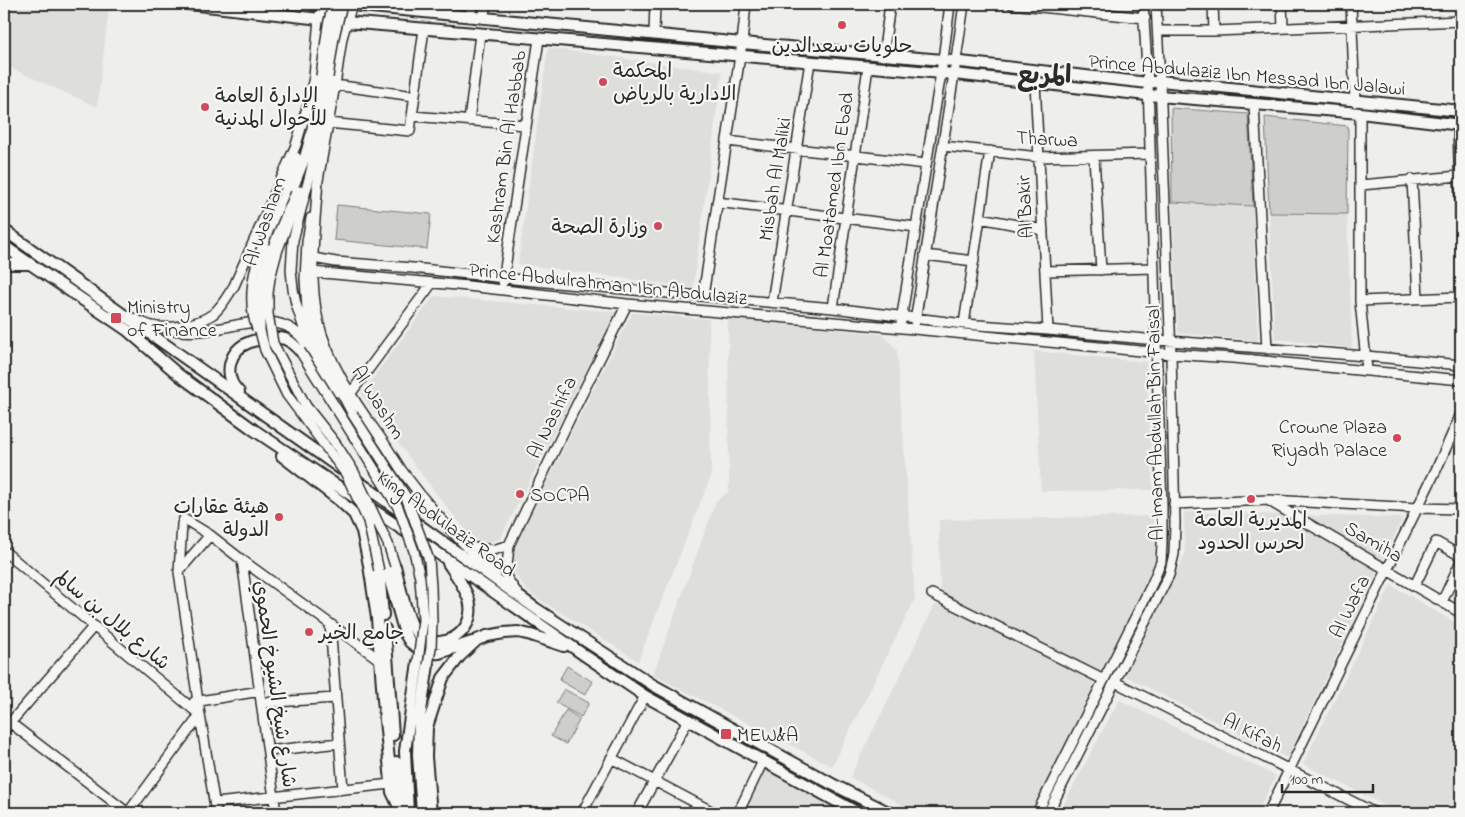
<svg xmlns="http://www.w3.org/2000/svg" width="1465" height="817" viewBox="0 0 1465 817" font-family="'Indie Flower','Playpen Sans Arabic',sans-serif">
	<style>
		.built { fill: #dededb }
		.green { fill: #cececa; stroke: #7c7c7a }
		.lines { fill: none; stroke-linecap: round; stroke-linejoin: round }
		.minor-casing { stroke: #2b2b2b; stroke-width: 12 }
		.major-casing { stroke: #2b2b2b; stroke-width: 14 }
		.minor { stroke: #f6f6f2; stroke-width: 9 }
		.major { stroke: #f6f6f2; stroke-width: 10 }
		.minor-bridge-casing { stroke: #2b2b2b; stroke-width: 12; stroke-linecap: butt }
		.minor-bridge { stroke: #f6f6f2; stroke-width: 9 }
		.poi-dot { fill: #d1495b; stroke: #f6f6f2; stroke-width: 2 }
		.labels { text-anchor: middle; stroke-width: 4.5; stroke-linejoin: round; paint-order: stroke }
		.poi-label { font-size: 20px; fill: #2b2b2b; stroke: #f6f6f2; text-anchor: start }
		.street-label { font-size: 20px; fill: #2b2b2b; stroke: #f6f6f2 }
		.district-label { font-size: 25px; font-weight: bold; fill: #2b2b2b; stroke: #f6f6f2 }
	</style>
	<rect width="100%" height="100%" fill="#eeeeea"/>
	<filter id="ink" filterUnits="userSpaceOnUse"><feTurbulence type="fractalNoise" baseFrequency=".02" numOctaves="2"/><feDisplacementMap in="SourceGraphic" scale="10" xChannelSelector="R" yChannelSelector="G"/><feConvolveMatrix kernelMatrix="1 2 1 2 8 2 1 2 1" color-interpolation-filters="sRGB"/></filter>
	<g filter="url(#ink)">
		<path class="built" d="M4 4H72L109 8 97 107 4 65Z
			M548 48 722 72 693 288 518 264Z
			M1172 202 1253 206 1258 341 1178 333Z
			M1269 213 1347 214 1352 348 1275 339Z
			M434 296 616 312 500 539 478 545 445 505 361 394Z
			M632 313 709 319 711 476 638 661 528 592 515 574 512 551Z
			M728 318 882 334 897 350 915 599 832 766 653 675 716 501 729 491Z
			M1034 351 1146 362 1153 490 1041 491Z
			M1184 512 1403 518 1287 758 1125 676 1185 554Z
			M1153 516 1155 563 1030 813H918L850 777 935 605 953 609 940 594 939 520Z
			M1391 585 1461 626V813H1400L1303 764Z
			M1119 700 1276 776 1257 813H1059Z
			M763 769 844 813H741Z"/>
		<path class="green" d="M1171 108 1248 114 1253 206 1172 202Z
			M1265 117 1348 126 1347 214 1269 213Z
			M337 205 431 214 427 249 334 240Z
			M567 666 593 682 585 695 559 680Z
			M564 689 589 703 581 717 556 703Z
			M566 710 580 719 566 744 551 736Z"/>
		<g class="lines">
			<g class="minor-casing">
				<path id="minor" d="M1012 4 1145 18
					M1213 4 1214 31
					M1282 4 1283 28
					M1351 4 1355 102
					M470 17 472 4
					M483 18 486 4
					M1158 31H1214L1461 21
					M654 34 655 4
					M883 56 890 4
					M1035 83 1048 330
					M335 85 414 96
					M1254 105 1267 349
					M1360 113V301L1367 370
					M412 116 525 125
					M469 121 480 34
					M328 123 410 131 424 29
					M1458 124 1461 238
					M727 141 926 164
					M943 146 1039 157 1150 154
					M1094 157 1101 270
					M1412 179 1418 298
					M318 180C315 225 308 276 318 320 327 360 353 400 377 433 386 445 394 459 402 471 430 509 462 544 496 575
					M1361 185 1459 176
					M317 186 335 85 342 38 352 4
					M286 189 296 157
					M717 202 916 227
					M311 218 307 242 305 279 307 309 316 344 353 415
					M980 218 1043 230
					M269 249 303 163 311 134 321 76
					M277 252 300 191
					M925 255 974 261
					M313 258 336 262 413 268 523 280 833 308 964 324 1048 330 1156 340 1366 356 1461 365
					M1045 271 1154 268
					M312 272 468 286 627 304 914 329 1171 354 1233 358 1461 380
					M503 282 539 39
					M703 296 742 43 746 4
					M1360 301 1461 297
					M772 302 810 62
					M833 308 868 67
					M133 318C139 321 145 324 152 326 169 330 198 325 213 314 222 307 228 295 234 286L296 145 309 101 314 77 319 18 323 4
					M901 321 943 60 950 4
					M915 322 954 74 964 4
					M964 324 990 151
					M173 330C186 332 201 332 215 329 241 325 276 312 299 335 305 340 308 350 313 357 320 370 328 381 336 392
					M314 350 308 341 296 304 293 289 291 270 293 240 311 171 328 77
					M351 393 432 283
					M1271 502 1461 613
					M1174 504 1269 500 1417 508 1461 509
					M466 547 493 550 509 545
					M4 551 200 715 128 813
					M242 560 276 813
					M179 571 210 535
					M1415 585 1436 542 1461 556
					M517 593 506 577 509 545 572 414 627 304
					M932 594 1104 680
					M1442 602 1461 561
					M330 624 343 789
					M1115 682 1375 813
					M194 702 260 691
					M261 703 335 698
					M4 718 128 813
					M4 730 94 626
					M268 751 339 743
					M611 758 715 813
					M216 803 391 784
					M216 813 200 715 179 572 182 524 184 519 210 535 242 560 380 660
					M582 813 645 696
					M637 813 688 720
					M738 813 763 761
					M1037 813 1152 584 1161 562 1162 543V505L1156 340 1148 83 1143 4
					M1048 813 1169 575 1174 554 1175 524 1171 354 1160 81 1156 4
					M1268 813 1437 468 1461 414"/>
			</g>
			<g class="major-casing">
				<path id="major" d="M189 4 346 22 954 74 1147 95 1360 113 1461 125
					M313 4 351 5 742 43 943 60 1148 83 1160 81 1461 111
					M4 230 341 469
					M4 246 127 330 179 375 254 430 445 558 584 655 645 696 858 813
					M4 264H30
					M239 392C222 376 229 349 250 342 255 340 261 340 266 339 272 338 279 337 285 339 291 341 296 347 300 351
					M282 456 340 501 354 514 362 531 369 565 377 618 383 699 392 792 402 813
					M355 479 535 608 653 685 832 784 890 813
					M370 527 380 546 405 634 410 642 425 654 439 653 472 642
					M395 566C399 582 406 616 414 629 433 658 479 635 469 600 465 587 456 575 448 563
					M379 571 383 615
					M385 629 393 735
					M396 762 401 804
					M408 813 405 751 418 662
					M422 813 418 755 419 724 428 665
					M431 813 426 757 427 727 443 678 460 656 477 640 487 636 504 633 518 632 531 635 564 646"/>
			</g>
			<use href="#minor" class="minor"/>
			<use href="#major" class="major"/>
			<g class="minor-bridge-casing">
				<path id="minor-bridge" d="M321 76 328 25 333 4
					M328 77 334 37 342 4
					M269 249 260 291V331L265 350 287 395 346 474 368 521 379 571
					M277 252 270 278 268 293V314L273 343 306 406 336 444 354 472 388 544 395 566
					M257 329C240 283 268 232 286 189
					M300 351 398 507 414 551 420 578 423 620 418 662
					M353 415 406 497 429 560 431 587 432 621 431 648 428 665"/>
			</g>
			<use href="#minor-bridge" class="minor-bridge"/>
		</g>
	</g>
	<g class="poi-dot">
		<circle cx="842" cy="25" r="5"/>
		<circle cx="603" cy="82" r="5"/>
		<circle cx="205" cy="107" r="5"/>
		<circle cx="658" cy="226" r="5"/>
		<rect x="110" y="312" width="12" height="12" rx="2.5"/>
		<circle cx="1397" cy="438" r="5"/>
		<circle cx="520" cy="494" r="5"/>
		<circle cx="1251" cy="499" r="5"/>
		<circle cx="279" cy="517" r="5"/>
		<circle cx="309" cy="632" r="5"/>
		<rect x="720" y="728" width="12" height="12" rx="2.5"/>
	</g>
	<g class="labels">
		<g class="poi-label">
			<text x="842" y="52" text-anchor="middle">حلويات سعدالدين</text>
			<text x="613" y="77">المحكمة<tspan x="613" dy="23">الادارية بالرياض</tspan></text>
			<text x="215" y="102">الإدارة العامة<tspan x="215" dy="23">للأحوال المدنية</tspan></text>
			<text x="648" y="233" text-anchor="end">وزارة الصحة</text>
			<text x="127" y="313">Ministry<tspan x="127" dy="23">of Finance</tspan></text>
			<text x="1387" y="433" text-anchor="end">Crowne Plaza<tspan x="1387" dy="23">Riyadh Palace</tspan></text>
			<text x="530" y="501">SOCPA</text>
			<text x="269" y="513" text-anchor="end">هيئة عقارات<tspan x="269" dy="23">الدولة</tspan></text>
			<text x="1251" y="526" text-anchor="middle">المديرية العامة<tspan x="1251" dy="23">لحرس الحدود</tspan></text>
			<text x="319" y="639">جامع الخير</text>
			<text x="737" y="741">MEW&amp;A</text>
		</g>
		<g class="street-label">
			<text transform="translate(1247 74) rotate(5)" y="7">Prince Abdulaziz Ibn Messad Ibn Jalawi</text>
			<text transform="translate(1047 138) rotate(3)" y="7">Tharwa</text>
			<text transform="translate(505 147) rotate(-82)" y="7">Kashram Bin Al Habbab</text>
			<text transform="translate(774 179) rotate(-81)" y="7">Misbah Al Maliki</text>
			<text transform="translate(833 185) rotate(-82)" y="7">Al Moatamed Ibn Ebad</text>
			<text transform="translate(1024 207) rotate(-93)" y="7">Al Bakir</text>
			<text transform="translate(264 221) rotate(-71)" y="7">Al Washam</text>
			<text transform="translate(608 283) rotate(6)" y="7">Prince Abdulrahman Ibn Abdulaziz</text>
			<text transform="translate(379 402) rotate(58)" y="7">Al Washm</text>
			<text transform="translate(551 417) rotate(-64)" y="7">Al Nashifa</text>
			<text transform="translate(1154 423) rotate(-91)" y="7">Al-Imam Abdullah Bin Faisal</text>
			<text transform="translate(447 523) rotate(36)" y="7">King Abdulaziz Road</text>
			<text transform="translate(1374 541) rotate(30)" y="7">Samiha</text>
			<text transform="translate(1349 606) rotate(-64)" y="7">Al Wafa</text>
			<text transform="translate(113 619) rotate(40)" y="7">شارع بلال بن سالم</text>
			<text transform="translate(276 684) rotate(82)" y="7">شارع شيخ الشيوخ الحموي</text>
			<text transform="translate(1253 732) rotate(27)" y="7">Al Kifah</text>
		</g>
		<g class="district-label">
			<text x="1044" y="83">المربع</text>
		</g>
	</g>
	<rect width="1465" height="817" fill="none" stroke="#f6f6f2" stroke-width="20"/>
	<rect x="10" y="10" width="1445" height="797" fill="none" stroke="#2b2b2b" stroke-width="2" filter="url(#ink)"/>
	<path d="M1282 784v8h91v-8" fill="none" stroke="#2b2b2b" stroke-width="2.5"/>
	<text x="1290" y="784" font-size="15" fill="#2b2b2b" stroke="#f6f6f2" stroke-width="4" paint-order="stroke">100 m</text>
</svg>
